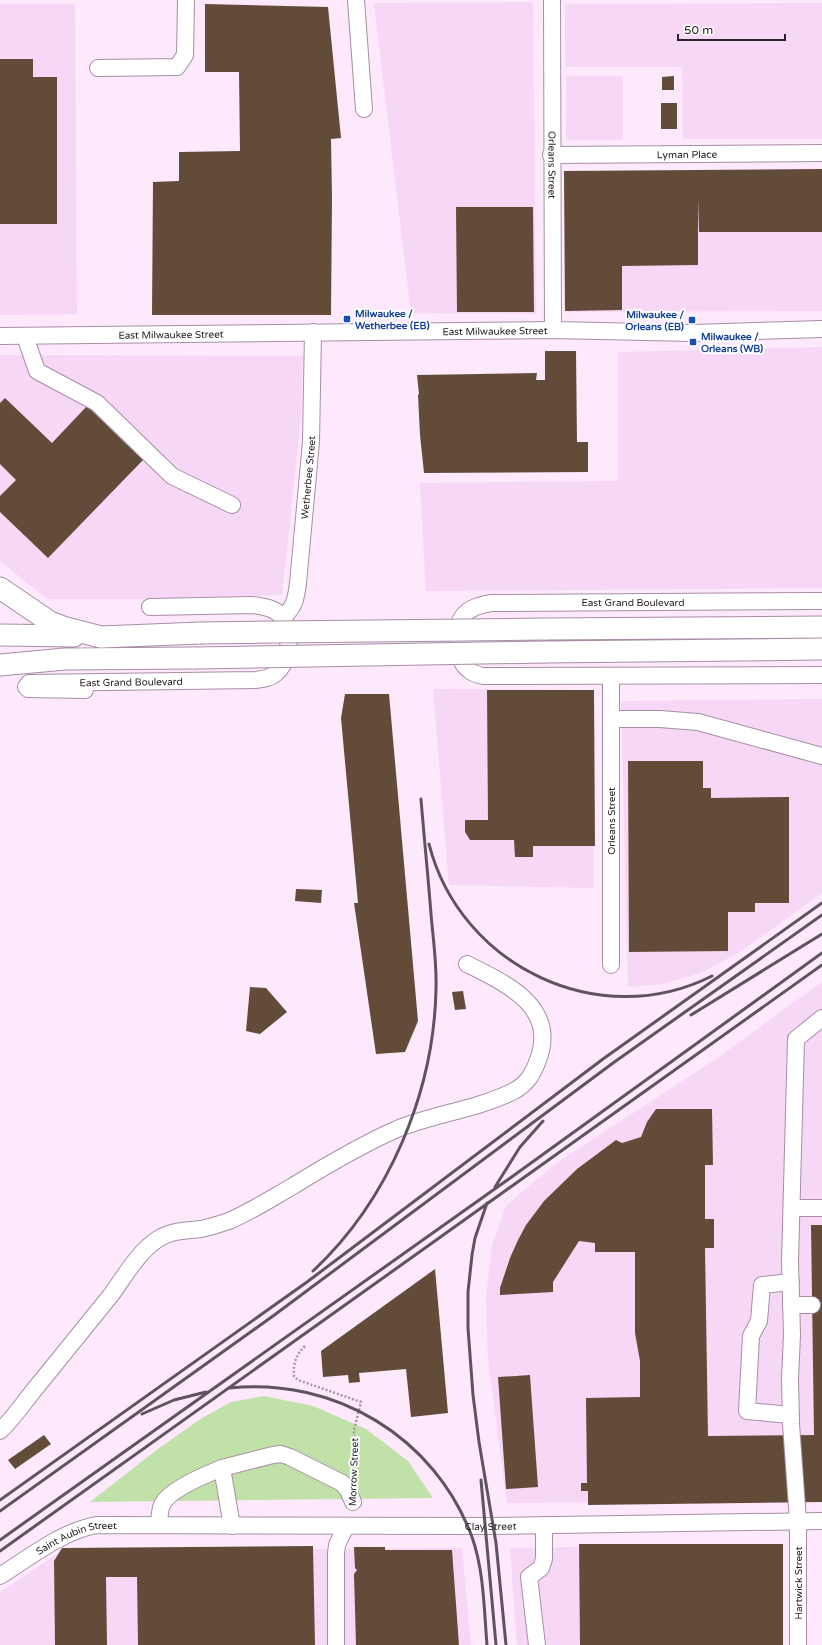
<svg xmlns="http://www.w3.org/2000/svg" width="822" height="1645" viewBox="0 0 822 1645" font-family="'Varela Round',sans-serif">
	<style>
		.built { fill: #f6d7f5 }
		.green { fill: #c0e1a8 }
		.building { fill: #624c39 }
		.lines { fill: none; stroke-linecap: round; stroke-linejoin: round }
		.minor-casing { stroke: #a68fa5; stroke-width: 18 }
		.major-casing { stroke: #a68fa5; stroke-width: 23 }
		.path { stroke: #a696a5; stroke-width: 2.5; stroke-dasharray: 2 2; stroke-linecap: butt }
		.minor { stroke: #fff; stroke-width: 16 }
		.major { stroke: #fff; stroke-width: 21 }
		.rail { stroke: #5f535f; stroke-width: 3 }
		.major-bridge-casing { stroke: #a68fa5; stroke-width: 23; stroke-linecap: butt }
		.major-bridge { stroke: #fff; stroke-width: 21 }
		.transit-dot { fill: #1a4fb4; stroke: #fff; stroke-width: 1.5 }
		.labels { text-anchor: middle; stroke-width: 4; stroke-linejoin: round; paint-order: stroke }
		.street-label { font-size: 10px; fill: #292029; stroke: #fff }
		.transit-label { font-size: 10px; font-weight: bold; fill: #164399; stroke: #fff; text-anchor: start }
	</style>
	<rect width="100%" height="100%" fill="#fde8fc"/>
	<path class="built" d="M533 2 536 314 411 313 374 3Z
		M822 3V139H683L682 67H565V4Z
		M0 4H75L77 314 0 315Z
		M566 76H623V140H566Z
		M566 171H822V311L568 312Z
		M822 347V588L426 591 420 483 618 481V352Z
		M0 355 303 356 301 417 282 595 146 599H47L0 561Z
		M433 689 594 690 593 888 449 885Z
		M822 699V893L743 950 701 973 663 984 628 987 621 701Z
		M822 982V1500L507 1503 488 1359 486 1298 492 1245 506 1206 555 1164 716 1059Z
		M783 1544V1645H517L510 1548Z
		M462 1548 471 1645H0V1592L62 1551Z"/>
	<path class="green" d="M264 1396 313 1406 366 1429 408 1461 433 1498 90 1502 159 1448 202 1418 231 1402Z"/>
	<path class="building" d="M205 4 328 7 341 138 331 139 332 198 331 315H152L153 182 179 181V152L240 151 239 72H205Z
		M0 59H33V77H57V224H0Z
		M674 76V90H662V77Z
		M661 103H677V129H661Z
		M822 169V232H699L698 198V265L622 266V310L565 311 564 171Z
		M456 207H533L534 312H457Z
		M545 351H576L577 442H588V472L424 473 420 435 418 395 419 394 417 375 537 373 536 380H545Z
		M5 398 52 443 87 406 143 460 48 558 0 512V496L16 480 0 464V403Z
		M487 690H594L595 846H533V857H515L514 840H470L465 832V820H488Z
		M345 694H389L418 1021 405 1052 376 1054 354 903H358L341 718Z
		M628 761H703V788H711V798L789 797V903H755V912H728V951L629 952Z
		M296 889 322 890 321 903 295 901Z
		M250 987 266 988 287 1012 260 1034 246 1031Z
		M463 991 466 1009 455 1010 452 992Z
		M656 1109H712L713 1165H705V1219H714V1248H705L708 1436 814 1435 811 1225H822V1502L588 1505V1491H581V1483H587L586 1398 640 1397V1361L635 1333V1252H595V1243L579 1241 553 1282V1292L500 1295V1288L510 1258 518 1240 526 1225 544 1201 577 1169 616 1140 622 1143 641 1137 647 1122Z
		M435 1269 448 1413 411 1417 406 1369 359 1373 360 1382 349 1383 348 1375 323 1377 321 1351Z
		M530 1375 538 1487 506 1489 498 1377Z
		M44 1435 51 1444 15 1469 8 1460Z
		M579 1544H783V1645H580Z
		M313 1546 315 1645H138L137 1577H106L107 1645H55L54 1561 62 1548Z
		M354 1547H385V1550H452L459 1645H356L354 1574 357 1570 355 1568Z"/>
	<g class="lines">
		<g class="minor-casing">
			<g id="minor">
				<path d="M356 0 364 109"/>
				<path id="s1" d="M552 0 553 330"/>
				<path d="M98 68 177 67 185 55 186 0"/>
				<path id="s2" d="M551 155 822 153"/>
				<path id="s3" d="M0 336 553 330 693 333 822 329"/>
				<path d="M25 336 37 371 97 403 172 476 232 505"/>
				<path d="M822 601 491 603C481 605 470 607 463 616 453 629 455 660 469 670 473 674 478 675 483 676L822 675"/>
				<path id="s4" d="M282 617C295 608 296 598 298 583L311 442 313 332"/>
				<path d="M611 676V965"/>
				<path id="s5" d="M85 690 28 689 26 687 29 683 256 680C263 679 271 678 276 673 289 662 293 631 283 618 276 608 263 606 252 605L150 607"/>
				<path d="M611 719H660L698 722 822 756"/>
				<path d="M792 1208H822"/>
				<path d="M791 1282 762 1285 759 1321 751 1336 747 1411 791 1415"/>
				<path d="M791 1305H812"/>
				<path d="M0 1431C15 1417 26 1399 39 1384 63 1354 87 1325 111 1295 125 1276 138 1252 158 1239 172 1230 186 1231 201 1229 211 1227 220 1224 229 1221 252 1211 272 1198 293 1186 327 1165 361 1145 397 1129 434 1114 478 1109 514 1091 527 1084 533 1074 538 1060 558 1007 507 984 467 964"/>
				<path d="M159 1524C160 1517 159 1509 163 1503 171 1489 207 1474 222 1468"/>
				<path d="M232 1526 222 1468 273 1455 281 1454 290 1457 342 1483 348 1490 353 1502"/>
				<path id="s6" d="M0 1576C30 1557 61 1532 96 1525L485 1526 822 1521"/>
				<path d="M336 1645V1553L337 1545 346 1526"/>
				<path d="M537 1645 529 1577 541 1568 544 1559V1525"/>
				<path d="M798 1645V1521L791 1424 790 1379 792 1335 790 1261 796 1039 822 1018"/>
			</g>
		</g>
		<g class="major-casing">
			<path id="major" d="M0 588 50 622 66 628 101 637 200 633
				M545 629 822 627
				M0 635 74 636
				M545 652 822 649
				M0 665 65 659 195 658"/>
		</g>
		<path class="path" d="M305 1346C296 1355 293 1363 294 1376L298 1380 361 1402 354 1430 353 1473"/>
		<use href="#minor" class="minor"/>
		<use href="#major" class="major"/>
		<path class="rail" d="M429 844C460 966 599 1033 712 976
			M691 1015 822 934
			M495 1187 520 1147 543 1121
			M487 1203 475 1238 472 1255 468 1292V1328L473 1395 479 1442 496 1543 506 1645
			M313 1271C389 1200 434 1092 436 989 437 964 433 938 431 914 428 875 424 837 421 799
			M229 1388C335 1377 435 1437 472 1537 484 1571 484 1609 487 1645
			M142 1414 174 1400 206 1392
			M481 1480 496 1645
			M0 1500 307 1282 603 1059 822 903
			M0 1511 273 1316 613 1063 822 915
			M0 1540 513 1176 822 953
			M0 1551 822 965"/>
		<g class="major-bridge-casing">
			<path id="major-bridge" d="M200 633 545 629
				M195 658 545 652"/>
		</g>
		<use href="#major-bridge" class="major-bridge"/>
	</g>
	<g class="transit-dot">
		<rect x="343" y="315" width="8" height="8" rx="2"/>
		<rect x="688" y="316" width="8" height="8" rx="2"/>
		<rect x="689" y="338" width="8" height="8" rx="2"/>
	</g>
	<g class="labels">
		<g class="street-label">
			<text dy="4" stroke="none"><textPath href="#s2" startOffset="136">Lyman Place</textPath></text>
			<text dy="4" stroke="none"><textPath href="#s1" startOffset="165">Orleans Street</textPath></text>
			<text dy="4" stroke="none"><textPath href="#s3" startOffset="495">East Milwaukee Street</textPath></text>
			<text dy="4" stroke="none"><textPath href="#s3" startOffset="171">East Milwaukee Street</textPath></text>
			<text dy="4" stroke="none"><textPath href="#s4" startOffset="145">Wetherbee Street</textPath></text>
			<text x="633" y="606">East Grand Boulevard</text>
			<text dy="4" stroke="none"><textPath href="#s5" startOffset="167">East Grand Boulevard</textPath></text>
			<text transform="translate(611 821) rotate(-90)" y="4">Orleans Street</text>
			<text transform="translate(353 1472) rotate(-88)" y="4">Morrow Street</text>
			<text dy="4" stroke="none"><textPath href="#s6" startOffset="504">Clay Street</textPath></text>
			<text dy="4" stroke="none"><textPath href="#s6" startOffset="87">Saint Aubin Street</textPath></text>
			<text transform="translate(798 1583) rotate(-90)" y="4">Hartwick Street</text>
		</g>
		<g class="transit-label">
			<text x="355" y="317">Milwaukee /<tspan x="355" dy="12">Wetherbee (EB)</tspan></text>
			<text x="684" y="318" text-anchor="end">Milwaukee /<tspan x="684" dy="12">Orleans (EB)</tspan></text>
			<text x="701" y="340">Milwaukee /<tspan x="701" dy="12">Orleans (WB)</tspan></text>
		</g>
	</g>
	<path d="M678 34v6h107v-6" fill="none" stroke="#292029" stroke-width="2"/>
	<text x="684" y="34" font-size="12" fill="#292029" stroke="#ffffff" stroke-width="3" paint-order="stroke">50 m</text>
</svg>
